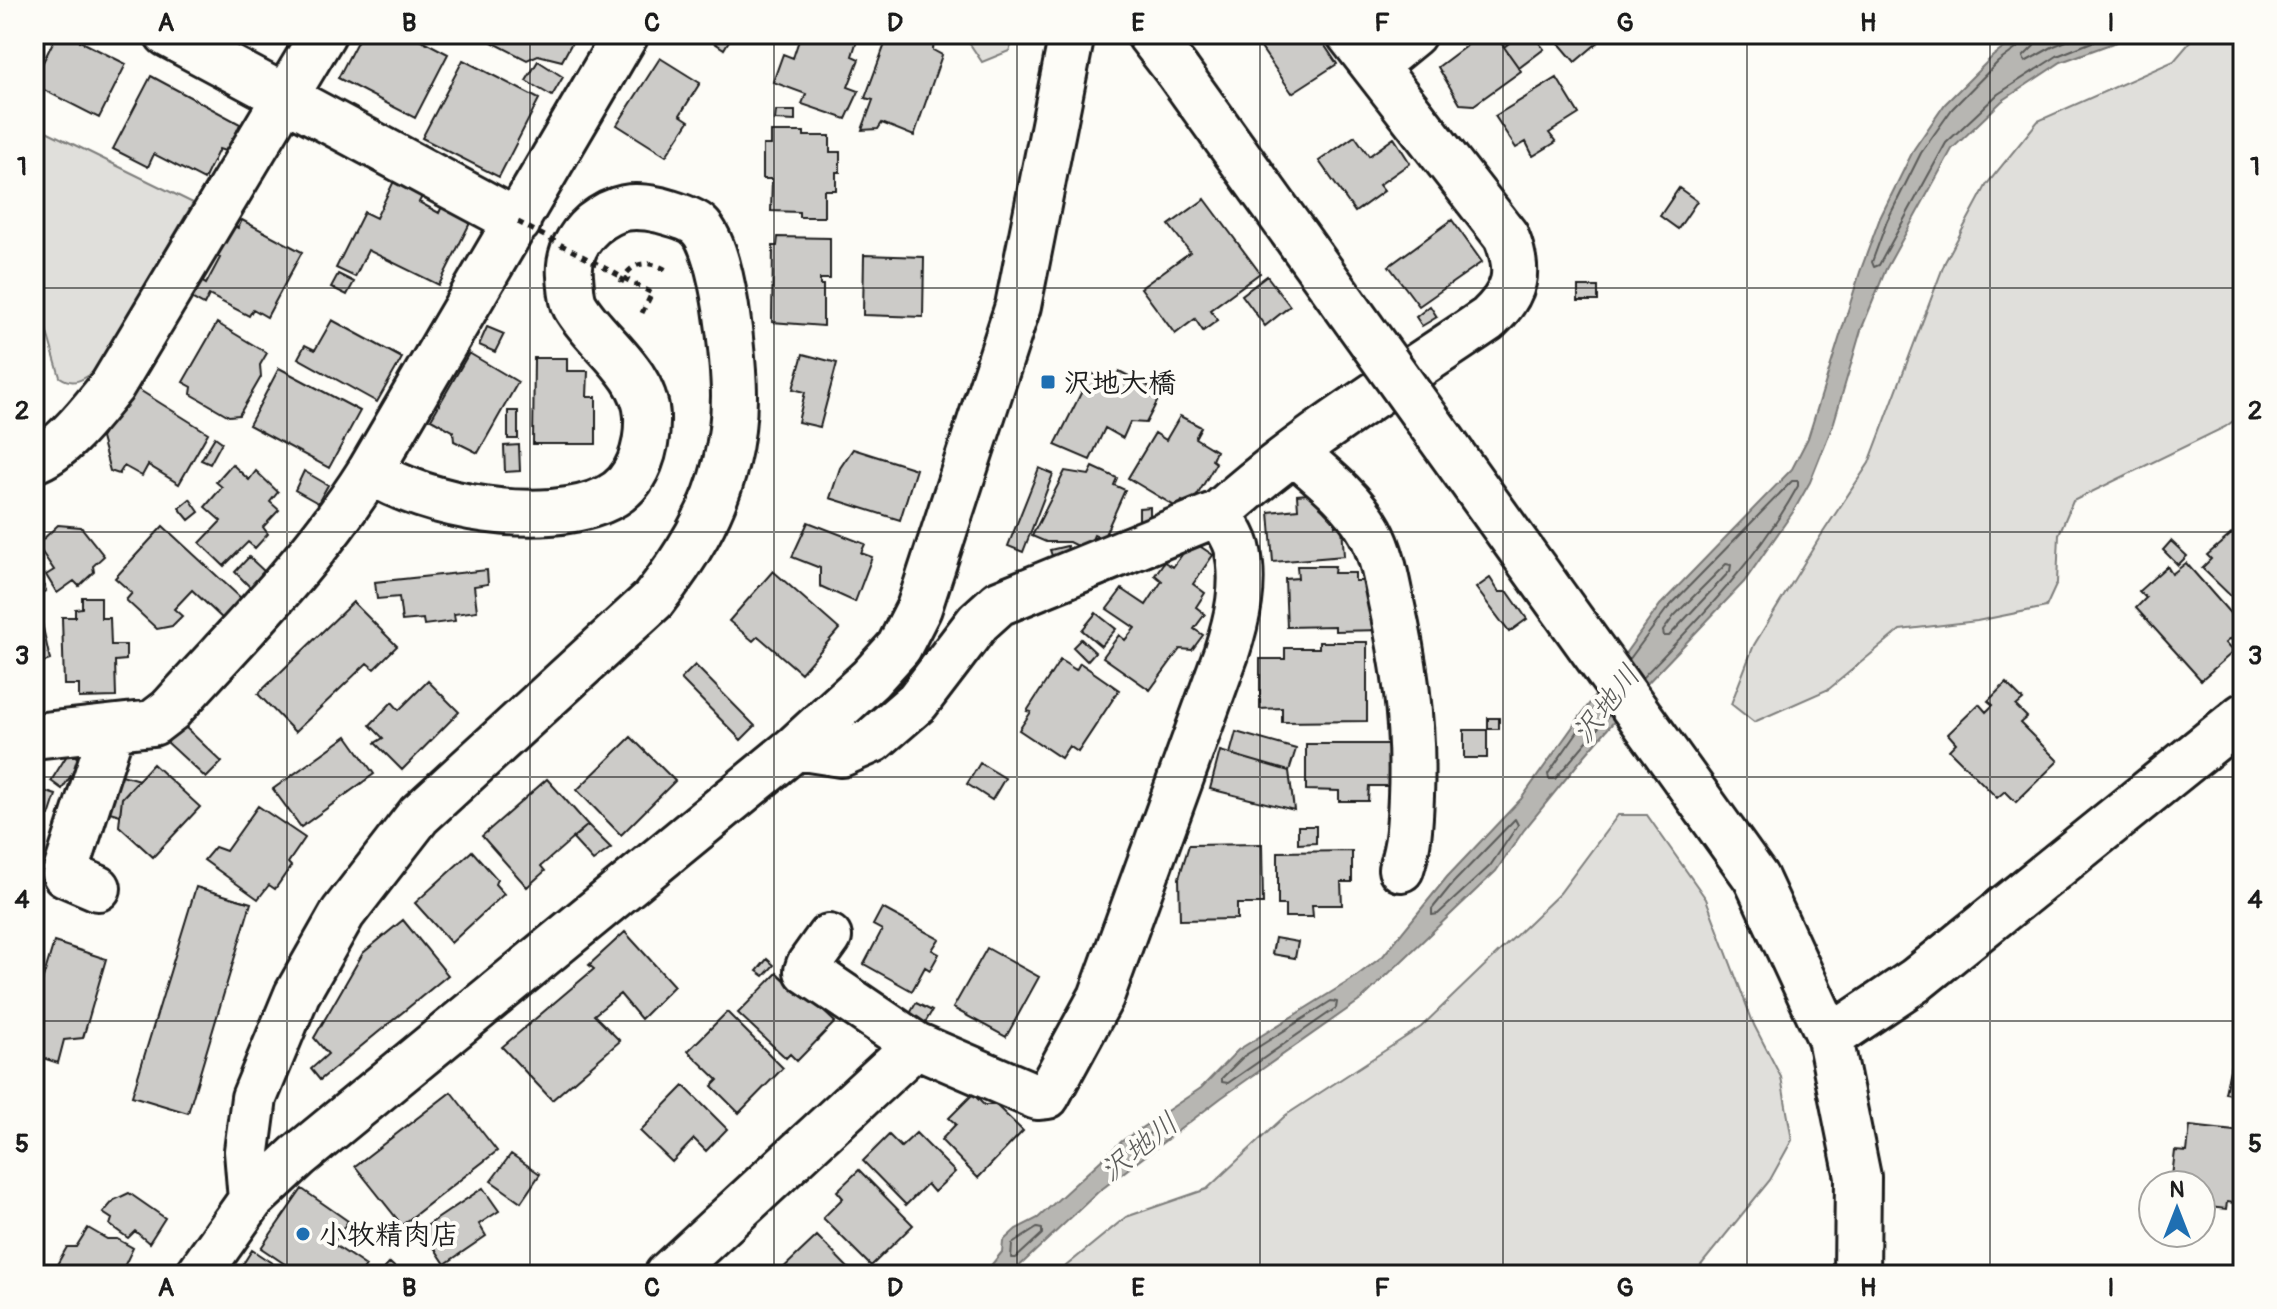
<svg xmlns="http://www.w3.org/2000/svg" width="2277" height="1309" viewBox="0 0 2277 1309" font-family="Pangolin,'Klee One',sans-serif">
	<style>
		.green { fill: #e0dfdb; stroke: #7e7e7c; stroke-width: 2 }
		.water { fill: #b7b6b2; stroke: #797876; stroke-width: 2 }
		.lines { fill: none; stroke-linecap: round; stroke-linejoin: round }
		.shore { stroke: #5a5a58; stroke-width: 2 }
		.building { fill: #cccbc8; stroke: #1c1c1c; stroke-width: 2 }
		.minor-casing { stroke: #1c1c1c; stroke-width: 50 }
		.path { stroke: #1c1c1c; stroke-width: 5; stroke-dasharray: 6 6; stroke-linecap: butt }
		.minor { stroke: #fdfcf7; stroke-width: 44 }
		.minor-bridge-casing { stroke: #1c1c1c; stroke-width: 50; stroke-linecap: butt }
		.path-bridge { stroke: #1c1c1c; stroke-width: 5; stroke-dasharray: 6 6; stroke-linecap: butt }
		.minor-bridge { stroke: #fdfcf7; stroke-width: 44 }
		.grid { fill: none; stroke: #1c1c1c; stroke-width: 2; stroke-opacity: 0.55 }
		.poi-dot { fill: #1f6fb2; stroke: #fdfcf7; stroke-width: 3 }
		.labels { text-anchor: middle; stroke-width: 8; stroke-linejoin: round; paint-order: stroke }
		.poi-label { font-size: 28px; font-weight: bold; fill: #1c1c1c; stroke: #fdfcf7; text-anchor: start }
		.water-label { font-size: 30px; font-style: italic; fill: #5a5a58; stroke: #fdfcf7 }
		.neatline { fill: none; stroke: #1c1c1c; stroke-width: 3 }
		.grid-label { font-size: 26px; text-anchor: middle; font-weight: bold; fill: #1c1c1c }
	</style>
	<rect width="100%" height="100%" fill="#fdfcf7"/>
	<filter id="ink" filterUnits="userSpaceOnUse"><feTurbulence type="fractalNoise" baseFrequency=".0125" numOctaves="2"/><feDisplacementMap in="SourceGraphic" scale="16" xChannelSelector="R" yChannelSelector="G"/><feConvolveMatrix kernelMatrix="1 2 1 2 8 2 1 2 1" color-interpolation-filters="sRGB"/></filter>
	<g filter="url(#ink)">
		<path class="green" d="M967 34H1016L1009 51 982 62 966 38Z
			M2197 34H2243V414L2225 427 2073 501 2059 534 2057 583 2046 607 1977 621 1900 630 1829 689 1754 722 1731 704 1754 645 1820 537 1869 463 1945 262 1987 184 2038 121 2174 61Z
			M34 125 193 203 94 372C82 380 73 386 60 377L34 288Z
			M1618 815H1647L1706 899 1754 1025 1781 1077 1792 1140 1770 1180 1693 1275H1055L1126 1217 1207 1189 1286 1115 1421 1027 1560 893Z"/>
		<path class="water" d="M2023 34H2138L2061 62 2002 101 1952 149 1886 269 1861 330 1834 422 1810 482 1793 512 1744 582 1640 691 1581 760 1524 830 1496 871 1362 999 1221 1098 1098 1192 1010 1275H983L1002 1252 1003 1241 1016 1229 1038 1218 1122 1141 1201 1088 1238 1050 1351 980 1383 956 1447 877 1521 799 1660 605 1792 469 1808 438 1860 272 1880 218 1914 149 1945 104 1993 56Z"/>
		<g class="lines">
			<path class="shore" d="M2027 34 2024 43 1998 62 1952 109 1921 153 1887 221 1872 262 1874 267 1879 265 1946 143 1998 94 2057 56 2112 34
				M2037 34 2034 46 2023 57 2025 62 2054 46 2084 34
				M1726 564 1731 565 1730 571 1669 636H1664L1663 631 1674 616Z
				M1629 660 1666 610 1792 481H1798V486C1758 559 1700 618 1642 678
				M1599 701 1548 774 1549 779H1555L1609 715
				M1515 819 1518 825 1490 866 1438 914 1432 915V909L1453 883Z
				M1331 1001 1337 1002 1336 1008 1228 1083 1222 1082V1078L1244 1056Z
				M1152 1132 1155 1135 1154 1139 1115 1169 1110 1168V1163L1127 1148Z
				M1037 1228 1042 1229V1234L1016 1258H1011L1012 1244Z"/>
		</g>
		<path class="building" d="M57 34H66L126 64 99 118 34 85V80Z
			M361 34H410L448 54 415 118 338 78Z
			M495 34H584L576 35 562 61 538 55 527 60 492 42Z
			M709 34H733L724 49 707 38Z
			M801 34H859L852 56 859 59 848 87 859 91 846 119 802 104 806 94 773 82 783 54 793 58Z
			M900 34H915L934 39 933 50 942 55 914 136 882 123 878 129 862 130 873 100 865 98 888 36Z
			M1263 34H1317L1337 64 1292 93 1255 39Z
			M1482 34H1507L1499 40 1521 71 1474 105 1460 104 1438 67Z
			M1521 34H1532L1544 49 1519 68 1504 47Z
			M1551 34H1608L1575 62Z
			M660 58 700 83 680 115 689 121 666 156 617 125Z
			M463 60 539 99 499 177 422 138Z
			M538 61 563 77 552 96 526 81Z
			M151 76 240 124 228 152 219 149 204 180 154 154 148 167 113 149Z
			M1557 78 1579 114 1549 133 1556 142 1533 156 1526 142 1516 148 1495 116Z
			M776 111H795V121L775 120Z
			M771 132H804V136H830V152H840V172H836V190H824V217H799V212L771 211 772 179H763V145H771Z
			M1355 136 1369 156 1394 138 1410 163 1379 185 1384 191 1355 212 1319 161Z
			M395 179 424 193 419 202 439 213 443 204 472 219 439 285 368 250 355 277 336 268 364 212 376 218Z
			M1679 188 1697 201 1678 229 1660 216Z
			M1205 199 1260 273 1210 310 1218 320 1203 331 1195 319 1175 334 1141 288 1190 252 1169 225Z
			M242 220 302 252 267 317 253 309 249 316 209 295 204 305 186 295 196 278 206 284 220 258 211 253 228 222 238 228Z
			M1452 220 1482 262 1419 306 1389 266Z
			M778 237 830 238V279H820V285H823V326L772 322 773 246H777Z
			M864 255 924 257 923 317 863 315Z
			M338 274 354 282 347 295 331 287Z
			M1267 276 1290 306 1265 326 1242 295Z
			M1578 287H1598V301H1578Z
			M1430 306 1437 317 1422 326 1416 317Z
			M332 320 402 358 377 402 298 358 305 345 315 350Z
			M217 323 267 353 260 365 261 377 239 415 229 416 191 394 192 387 183 382Z
			M487 327 504 334 495 352 479 345Z
			M469 353 518 382 478 453 454 441 453 431 431 419Z
			M803 354 837 363 820 427 798 422 805 392 793 389Z
			M534 358H567V371H588L587 397H596V444H533Z
			M279 368 360 411 329 468 249 425Z
			M1119 371 1150 387 1146 394 1158 400 1146 423 1130 422 1123 438 1105 428 1090 460 1055 445 1091 373 1112 383Z
			M133 386 208 433 179 484 148 465 142 476 124 466 119 474 110 471 101 438Z
			M508 411H518V439H508Z
			M1180 416 1201 427 1195 438 1216 451 1212 460 1216 463 1191 506 1182 501 1178 508 1128 478 1155 433 1166 440Z
			M215 437 222 442 210 464 201 460Z
			M519 445 520 471 505 472 504 446Z
			M853 449 916 469 900 520 830 498 840 468Z
			M232 464 249 480 256 471 278 492 270 502 279 510 263 527 268 534 255 548 248 542 224 566 200 543 221 521 205 507 222 487 216 482Z
			M1093 467 1117 478 1114 485 1125 490 1103 539 1094 535 1087 551 1069 542H1046L1032 536 1065 471 1089 475Z
			M1039 468 1053 474 1023 552 1008 546Z
			M304 471 328 485 318 503 295 490Z
			M1320 493 1321 506 1333 505 1335 526H1342L1344 556 1273 562 1269 512 1298 509 1297 495Z
			M190 499 199 512 189 520 179 508Z
			M1150 507V526H1139V508Z
			M808 522 865 544 861 553 872 557 855 602 820 586V568L792 557Z
			M2243 524V608L2202 568 2211 559 2207 555Z
			M58 525 81 527 104 556 93 566 94 572 79 586 74 581 57 593 46 575 54 570 37 545Z
			M163 526 242 599 223 619 192 590 174 609 182 616 172 626 157 629 126 600 132 593 115 578Z
			M1192 541 1213 555 1193 584 1205 593 1196 607 1205 614 1194 629 1203 635 1192 650 1180 649 1150 690 1103 657 1119 635 1125 640 1135 628 1107 609 1122 589 1146 605 1162 581 1155 575 1164 562 1173 567Z
			M2171 541 2187 556 2178 565 2163 550Z
			M1067 546 1071 559 1055 564 1050 550Z
			M34 550 46 591 34 596Z
			M249 557 266 573 251 588 235 572Z
			M2186 563 2243 628 2225 643 2233 652 2201 680 2136 608 2146 598 2139 591 2167 566 2172 574Z
			M1297 566H1335L1334 573H1355V581H1371L1383 630 1335 631V626L1287 627 1285 579 1298 578Z
			M487 570 488 584 474 586 477 611 454 614 455 621 424 625 423 619 402 621 399 597 377 599 375 582Z
			M773 571 839 629 801 673 758 636 753 641 729 621Z
			M1490 578 1499 592H1508L1527 619 1509 632 1476 588Z
			M82 597H101V618H110L111 645H126V660L115 661 116 697 79 698V685H64L62 617H75V609L82 608Z
			M353 602 397 646 374 669 367 663 295 732 258 694Z
			M1096 613 1116 629 1101 646 1082 630Z
			M40 614 50 660 38 664 39 673 34 674V615Z
			M1081 639 1095 652 1087 661 1073 647Z
			M1319 642H1367V721L1282 722V708L1260 709V659H1285V648H1319Z
			M1060 660 1076 670 1080 663 1119 690 1078 752 1069 746 1061 758 1019 730 1031 712 1027 711Z
			M695 665 755 726 741 740 681 679Z
			M428 681 459 712 402 770 375 743 383 738 370 725 392 702 399 710Z
			M2006 683 2023 700 2016 706 2027 717 2020 723 2058 761 2016 802 2005 791 1997 798 1949 750 1956 743 1948 734 1979 704 1986 712 1993 705 1988 701Z
			M1488 718H1499V729H1488Z
			M183 725 222 762 206 778 167 742Z
			M1464 730H1487V758H1464Z
			M1236 732 1296 749 1289 771 1230 754Z
			M347 736 374 774 301 827 273 789Z
			M631 737 675 781 621 835 577 790Z
			M1306 744H1394L1393 786H1369L1368 801H1339V791L1306 790Z
			M1220 751 1289 771 1294 810 1210 789Z
			M69 752 81 760 62 789 51 781Z
			M980 763 1005 778 992 800 967 784Z
			M153 764 200 807 153 857 119 826 122 798Z
			M115 773 139 780 122 798 120 815 103 810Z
			M547 779 588 825 541 866 545 871 527 887 482 836Z
			M34 788 56 795 49 816 42 815 34 839Z
			M258 806 305 838 288 863 291 866 275 889 269 885 258 899 204 860 215 847 226 851Z
			M588 825 611 848 593 861 572 838Z
			M1298 826H1316V843L1298 844Z
			M1262 844 1263 904H1237V919L1180 920 1179 878 1189 845Z
			M472 851 497 879 495 884 504 894 451 943 415 903Z
			M1352 851V882H1341L1342 905H1312L1313 917H1285V905H1278V852Z
			M196 887 251 903 188 1113 132 1096Z
			M882 908 939 939 932 950 939 954 930 970 925 967 912 991 864 964 882 930 873 925Z
			M403 920 448 975 320 1080 311 1069 328 1054 314 1038 363 953Z
			M625 932 674 986 641 1019 620 994 594 1015 620 1041 552 1100 502 1047 594 969 589 965Z
			M1275 938 1298 942 1295 958 1272 954Z
			M54 942 106 959 83 1038 64 1040 58 1063 43 1058 34 1064V995H38Z
			M987 948 1039 977 1006 1037 953 1008Z
			M767 959 774 965 764 976 757 971Z
			M777 973 789 984 791 981 835 1022 797 1061 790 1054 786 1058 738 1013Z
			M916 1003 932 1011 923 1026 907 1019Z
			M727 1012 783 1068 739 1113 712 1086 718 1080 688 1051Z
			M2243 1058V1112L2236 1111 2237 1095 2225 1093 2232 1060Z
			M684 1086 727 1129 706 1151 694 1139 672 1162 640 1131Z
			M451 1092 497 1151 402 1225 355 1166Z
			M973 1094 984 1105H996L1023 1131 978 1178 941 1140 956 1124 949 1118Z
			M2190 1126 2243 1132V1204L2227 1202 2226 1209 2201 1206V1185H2171L2175 1151 2187 1152Z
			M916 1133 955 1172 934 1192 927 1184 906 1205 863 1161 889 1135 901 1147Z
			M511 1154 540 1174 521 1202 491 1181Z
			M859 1170 913 1225 871 1266 823 1218 843 1198 837 1191Z
			M483 1188 499 1211 479 1224 486 1236 445 1264 422 1229Z
			M302 1189 348 1221 333 1244 366 1266 360 1275H301L261 1248Z
			M129 1193 165 1218 149 1243 135 1231 128 1238 110 1225 112 1219 103 1213 114 1200Z
			M88 1228 107 1239H117L133 1248 120 1275H51L67 1247H76Z
			M817 1236 855 1275H776Z
			M252 1250 290 1275H236Z
			M390 1263 403 1275H383L381 1272Z"/>
		<g class="lines">
			<g class="minor-casing">
				<path id="minor" d="M167 34 518 222
					M1149 34 1176 69
					M1375 65 1413 34
					M1294 452C1321 475 1353 500 1370 531 1382 553 1386 578 1391 602 1406 667 1414 729 1411 796 1410 822 1409 845 1401 869
					M34 460C62 451 93 409 112 386L323 34
					M1219 513C1301 439 1397 381 1488 319 1516 293 1521 272 1506 236L1349 34
					M34 736 153 723 170 710C239 633 315 559 370 471
					M796 747 841 754 873 740 917 702 978 622 999 603 1219 513C1225 523 1234 536 1237 547 1246 584 1237 620 1226 654L1101 997 1047 1096 1037 1097 916 1045
					M1756 878 1830 1038 1858 1177 1857 1275
					M98 888 65 874 112 729
					M1830 1038 1916 980 2243 716
					M251 1200 247 1151 254 1098 297 994 343 913 419 815 653 600C685 559 714 514 726 462 731 442 734 417 734 396 734 363 724 248 699 226 692 219 671 213 660 210 632 204 616 206 593 224 577 238 568 256 570 276 571 286 571 298 575 306 595 341 645 372 647 416 648 446 639 483 608 498 546 529 426 507 370 471L626 34
					M198 1275 251 1200 298 1156 796 747 870 679 899 647 919 608 1018 306 1072 34
					M667 1275 916 1045 807 971 809 965 829 937"/>
			</g>
			<path class="path" d="M621 283C631 261 648 259 668 271
				M642 313 652 293"/>
			<use href="#minor" class="minor"/>
			<g class="minor-bridge-casing">
				<path id="minor-bridge" d="M1176 69 1756 878"/>
			</g>
			<path class="path-bridge" d="M518 222 652 293"/>
			<use href="#minor-bridge" class="minor-bridge"/>
		</g>
	</g>
	<path class="grid" d="M287 34V1275M530 34V1275M774 34V1275M1017 34V1275M1260 34V1275M1503 34V1275M1747 34V1275M1990 34V1275M34 288H2243M34 532H2243M34 777H2243M34 1021H2243"/>
	<g class="poi-dot">
		<rect x="1040" y="374" width="16" height="16" rx="4"/>
		<circle cx="303" cy="1234" r="8"/>
	</g>
	<g class="labels">
		<g class="poi-label">
			<text x="1064" y="392">沢地大橋</text>
			<text x="319" y="1244">小牧精肉店</text>
		</g>
		<g class="water-label">
			<text transform="translate(1606 704) rotate(-52)" y="10">沢地川</text>
			<text transform="translate(1139 1147) rotate(-39)" y="10">沢地川</text>
		</g>
	</g>
	<rect width="2277" height="1309" fill="none" stroke="#fdfcf7" stroke-width="88"/>
	<g transform="translate(2177 1209)"><circle r="38" fill="#fdfcf7" stroke="#a3a29f" stroke-width="2"/>
	<path d="M0-6L14 30L0 20L-14 30Z" fill="#1f6fb2"/>
	<text y="-12" font-size="22" font-weight="bold" text-anchor="middle" fill="#1c1c1c">N</text>
	</g>
	<rect x="44" y="44" width="2189" height="1221" class="neatline"/>
	<g class="grid-label">
		<text x="166" y="31">A</text>
		<text x="409" y="31">B</text>
		<text x="652" y="31">C</text>
		<text x="895" y="31">D</text>
		<text x="1138" y="31">E</text>
		<text x="1382" y="31">F</text>
		<text x="1625" y="31">G</text>
		<text x="1868" y="31">H</text>
		<text x="2111" y="31">I</text>
		<text x="22" y="175">1</text>
		<text x="2255" y="175">1</text>
		<text x="22" y="419">2</text>
		<text x="2255" y="419">2</text>
		<text x="22" y="664">3</text>
		<text x="2255" y="664">3</text>
		<text x="22" y="908">4</text>
		<text x="2255" y="908">4</text>
		<text x="22" y="1152">5</text>
		<text x="2255" y="1152">5</text>
		<text x="166" y="1296">A</text>
		<text x="409" y="1296">B</text>
		<text x="652" y="1296">C</text>
		<text x="895" y="1296">D</text>
		<text x="1138" y="1296">E</text>
		<text x="1382" y="1296">F</text>
		<text x="1625" y="1296">G</text>
		<text x="1868" y="1296">H</text>
		<text x="2111" y="1296">I</text>
	</g>
</svg>
